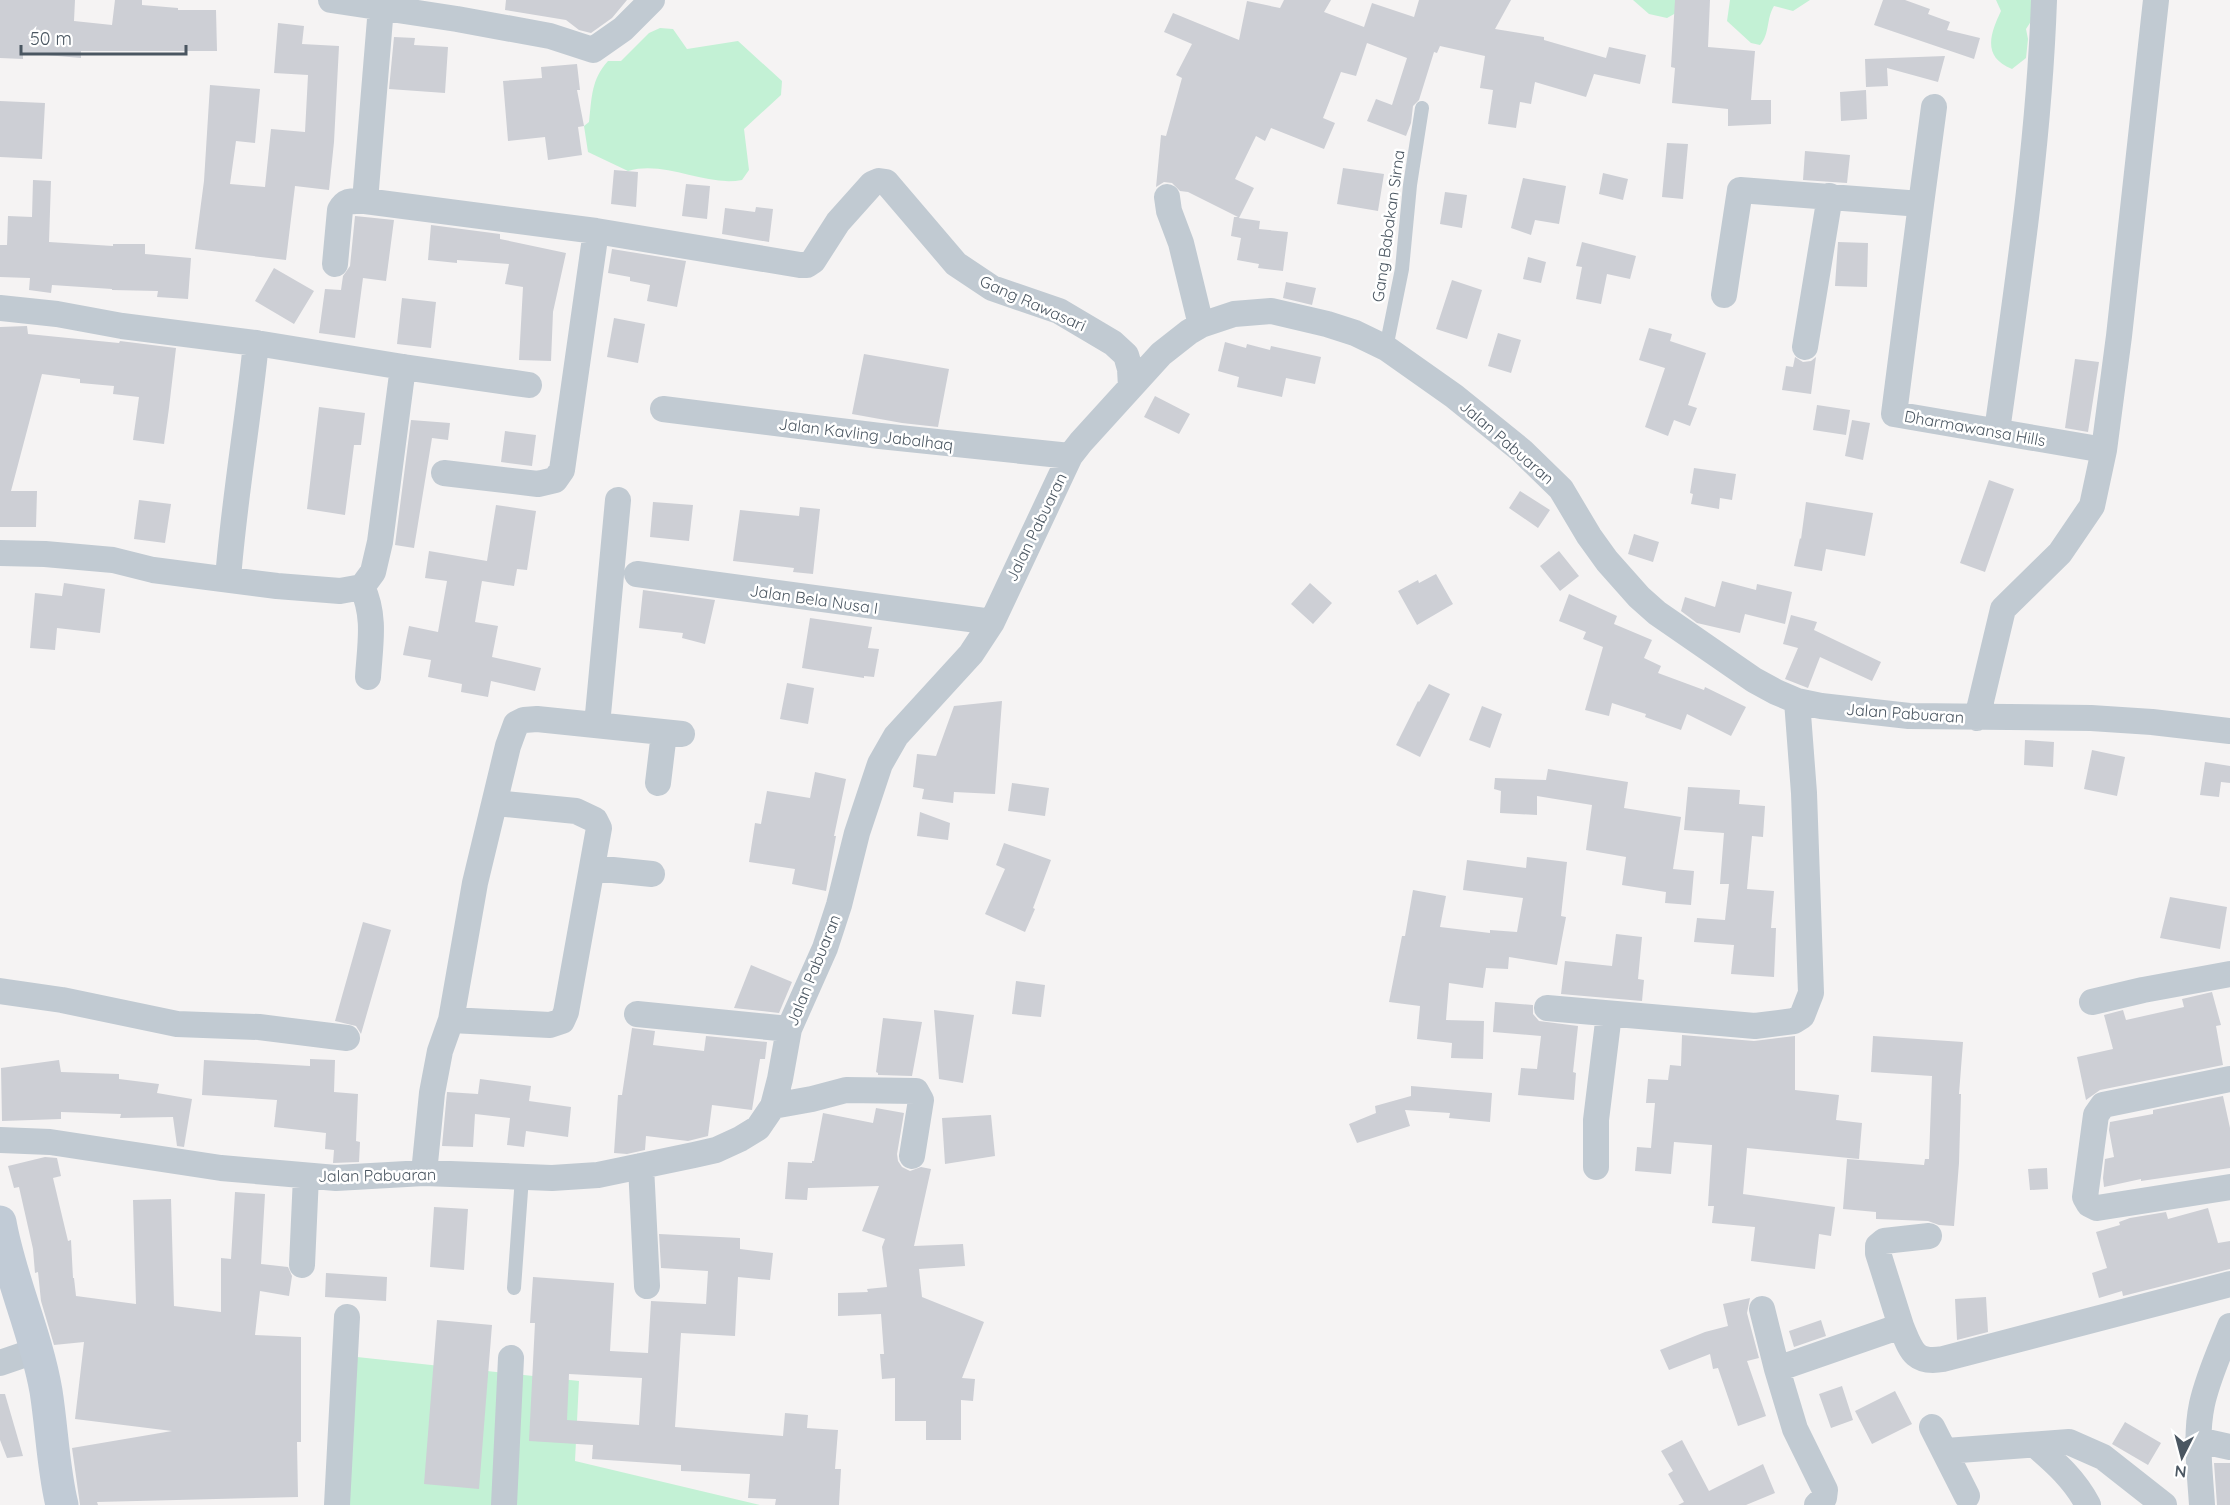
<svg xmlns="http://www.w3.org/2000/svg" width="2230" height="1505" viewBox="0 0 2230 1505" font-family="Quicksand,sans-serif">
	<style>
		.green { fill: #c3f1d5 }
		.building { fill: #cdcfd5; fill-rule: evenodd }
		.lines { fill: none; stroke-linecap: round; stroke-linejoin: round }
		.lane { stroke: #c1cad2; stroke-width: 14 }
		.street { stroke: #c1cad2; stroke-width: 26 }
		.secondary { stroke: #c1cbd6; stroke-width: 33 }
		.labels { text-anchor: middle; stroke-width: 5; stroke-linejoin: round; paint-order: stroke }
		.street-label { font-size: 16px; fill: #4a5661; stroke: #fff }
	</style>
	<rect width="100%" height="100%" fill="#f5f3f3"/>
	<path class="green" d="M1633 0H1680L1676 13 1667 18 1649 14Z
		M1730 0H1810L1793 11 1774 6C1766 19 1770 34 1760 45L1751 43 1727 21Z
		M1996 0H2045L2026 29 2028 39 2026 58 2012 69C1982 57 1990 34 2001 11Z
		M660 28 673 29 687 49 738 41 782 81 781 95 744 129 749 170 742 180C705 187 666 160 628 171L588 152 584 126 589 122C592 97 591 80 608 61H621L649 33Z
		M357 1357 579 1381 575 1461 760 1505H347Z"/>
	<path class="building" d="M0 0H75L74 21 112 25 115 0H142V5L178 8V10H216L217 51H81V58L23 53V59L0 58Z
		M506 0H627L612 18 591 33 579 30 566 20 505 10Z
		M1284 0H1331L1324 12 1364 27 1372 3 1414 17 1419 0H1511L1495 29 1544 37V40L1606 58 1609 47 1646 55 1640 84 1594 74 1586 97 1535 82 1531 104 1520 102 1516 128 1488 124 1493 90 1480 88 1485 56 1440 46 1437 53 1434 52 1419 100 1413 106 1411 123 1406 136 1367 121 1376 99 1392 105 1407 58 1367 43 1356 76 1341 72 1323 118 1335 123 1324 149 1271 128 1265 141 1256 136 1235 179 1254 188 1239 218 1260 221 1259 229 1288 232 1283 271 1258 268 1259 264 1237 260 1241 238 1231 236 1234 217H1238L1188 192 1180 191 1172 183 1164 182 1156 187 1161 135 1166 136 1182 78 1176 75 1192 44 1164 32 1173 13 1239 40 1247 1 1280 8Z
		M1675 0H1710L1708 47 1755 51 1751 100H1771V124L1728 126V109L1672 103 1675 68 1671 67Z
		M1883 0H1905L1930 9 1928 14 1950 22 1947 30 1980 38 1974 59 1874 25Z
		M278 23 304 26 302 44 339 46 334 142 329 190 295 186 286 260 195 249 204 181 210 85 260 89 255 143 236 141 230 184 265 187 271 129 305 132 308 75 274 73Z
		M394 37 415 38 414 45 448 47 445 93 389 89Z
		M1945 56 1938 82 1887 68 1888 86 1866 87 1865 59Z
		M577 64 580 90H577L584 126 578 127 582 155 548 160 545 137 508 141 503 81 542 78 541 67Z
		M1866 90 1867 119 1841 121 1840 92Z
		M0 101 45 103 42 159 0 157Z
		M1667 143 1688 144 1683 199 1662 197Z
		M1805 151 1850 155 1847 183 1803 180Z
		M1343 168 1384 174 1378 211 1337 204Z
		M614 170 638 172 636 207 611 204Z
		M1603 173 1628 179 1623 200 1599 194Z
		M1523 178 1566 186 1559 224 1535 220 1531 235 1511 228Z
		M33 180 51 181 49 242 113 246V244H145V254L191 258 188 299 157 297 158 291 112 290V289L52 285 51 293 29 290 30 278 0 277V245H7L8 216 32 217Z
		M686 184 710 186 707 219 682 216Z
		M1445 192 1467 195 1462 228 1440 224Z
		M756 207 773 209 769 242 722 234 725 208 755 212Z
		M355 216 394 220 386 281 363 278 355 338 319 333 325 289 341 290 343 276 350 266Z
		M431 225 500 234V239L566 253 553 312 551 361 519 360 523 287 505 284 509 264 457 260V263L428 260Z
		M1582 242 1636 256 1630 279 1607 274 1601 304 1576 299 1582 267 1576 266Z
		M1838 242 1868 243 1867 287 1835 286Z
		M612 249 686 261 677 307 647 301 650 285 630 281V277L608 273Z
		M1528 257 1546 262 1541 283 1523 279Z
		M274 268 314 291 294 324 255 301Z
		M1452 280 1482 290 1467 339 1436 329Z
		M1286 282 1316 288 1312 305 1283 298Z
		M402 298 436 302 431 348 397 344Z
		M614 318 645 324 638 363 607 357Z
		M27 326 28 334 119 343 120 341 176 348 169 408 164 444 133 440 139 397 113 394 114 386 80 383V379L42 374 11 491H37L36 527H0V327Z
		M1649 328 1672 334 1670 341 1706 353 1688 405 1697 408 1690 426 1674 420 1668 436 1645 427 1665 368 1639 360Z
		M1498 333 1521 340 1511 373 1488 366Z
		M1225 342 1246 348 1247 344 1270 350 1271 346 1321 357 1315 384 1286 378 1282 397 1237 387 1239 377 1218 371Z
		M864 354 949 369 938 427 902 423 852 414Z
		M1795 357 1803 362 1811 361 1816 357 1811 394 1782 390 1786 366 1793 367Z
		M2075 359 2099 362 2088 432 2065 428Z
		M1155 396 1190 414 1179 434 1144 417Z
		M1817 405 1850 410 1846 435 1813 430Z
		M319 407 365 413 361 445H354L345 515 307 509Z
		M411 420 450 423 448 440 432 438 414 548 395 545Z
		M1852 420 1870 423 1863 460 1845 456Z
		M505 431 536 435 532 466 501 462Z
		M1694 468 1736 474 1732 500 1720 498 1719 509 1691 504 1693 494 1690 493Z
		M1989 480 2014 489 1985 572 1960 563Z
		M1520 491 1550 510 1538 528 1509 508Z
		M139 500 171 504 165 543 134 539Z
		M653 502 693 505 689 541 650 537Z
		M1806 502 1873 513 1865 556 1826 549 1822 571 1794 566 1800 538 1801 539Z
		M496 505 536 511 527 570 517 569 514 586 482 581 475 622 498 626 492 657 541 668 535 691 491 681 488 697 461 692 462 684 428 677 431 660 403 655 409 626 438 632 447 581 425 578 429 551 487 561Z
		M800 507 820 509 813 574 793 572 794 568 733 561 740 510 799 516Z
		M1634 534 1659 542 1653 562 1628 554Z
		M1559 551 1579 576 1560 591 1540 566Z
		M1436 574 1453 604 1417 625 1398 591 1418 580 1419 583Z
		M1722 581 1756 590 1757 584 1792 592 1785 624 1745 614 1740 633 1697 623 1681 611 1685 597 1715 607Z
		M64 583 105 589 100 633 57 628 55 650 30 648 35 593 62 596Z
		M1310 583 1332 603 1313 624 1291 604Z
		M643 590 715 600 705 644 682 638 683 633 639 628Z
		M1569 594 1617 616 1614 624 1652 640 1644 658 1661 666 1658 673 1704 690 1705 687 1746 707 1731 736 1687 714 1681 730 1645 717 1646 714 1612 703 1609 716 1585 710 1603 647 1583 639 1586 632 1559 621Z
		M1791 615 1817 622 1814 630 1881 662 1872 681 1820 657 1808 688 1785 679 1798 648 1783 644Z
		M810 618 872 627 868 648 879 649 874 677 864 676V678L802 668Z
		M787 683 814 688 808 724 780 719Z
		M1429 684 1450 694 1420 757 1396 745 1418 701 1419 702Z
		M1002 701 995 794 954 792 953 803 922 799 924 789 913 787 917 754 936 756 954 706Z
		M1482 706 1502 714 1490 748 1469 740Z
		M2025 740 2054 742 2053 767 2024 765Z
		M2092 750 2125 757 2117 796 2084 789Z
		M2205 762 2230 766V783L2221 782 2219 797 2200 795Z
		M1548 769 1628 782 1624 808 1681 817 1673 869 1694 871 1691 905 1665 903 1666 892 1622 885 1626 857 1586 850 1592 805 1537 796V815L1500 813 1501 791 1494 789 1495 778 1546 780Z
		M815 772 846 779 834 836H836L826 891 792 884 795 869 749 862 755 823 761 824 767 791 810 798Z
		M1012 783 1049 788 1045 816 1008 811Z
		M1688 787 1740 790 1739 804 1765 806 1763 837 1752 836 1747 889 1774 891 1771 928H1776L1774 977 1731 974 1734 945 1694 942 1697 918 1725 920 1729 884H1720L1724 833 1684 830Z
		M920 812 950 823 948 840 917 836Z
		M1004 843 1051 860 1033 908 1035 909 1025 932 985 914 1005 869 996 865Z
		M1527 857 1567 862 1561 916 1566 917 1557 965 1509 957 1508 969 1486 968 1483 988 1449 983 1446 1020 1484 1021 1483 1059 1451 1058 1452 1043 1417 1039 1420 1006 1389 1002 1402 936H1405L1413 890 1446 896 1440 927 1490 933V930L1517 932 1523 898 1463 890 1467 860 1526 868Z
		M2170 897 2227 907 2220 949 2160 938Z
		M363 922 391 930 361 1034 356 1026 335 1021Z
		M1616 934 1642 937 1638 979 1644 980 1642 1001 1561 994 1565 961 1612 966Z
		M751 965 792 982 779 1013 734 1008Z
		M1016 981 1045 985 1041 1017 1012 1014Z
		M2212 992 2221 1025 2216 1026 2223 1065 2100 1090 2086 1100 2077 1057 2113 1049 2104 1015 2123 1010 2126 1020 2184 1007 2182 999Z
		M1495 1002 1533 1005V1014L1539 1021 1578 1026 1573 1072 1576 1073 1574 1100 1518 1095 1521 1068 1537 1069 1541 1036 1493 1032Z
		M934 1010 974 1015 963 1083 939 1079Z
		M883 1018 922 1022 912 1076 878 1075V1073L876 1072Z
		M632 1028 655 1031 653 1045 704 1051 706 1036 767 1042 765 1059H760L752 1110 712 1105 708 1136 688 1141 646 1136 645 1150 627 1154 614 1153 618 1095H622Z
		M1682 1035 1754 1041 1795 1036V1090L1839 1095 1836 1120 1862 1123 1859 1159 1747 1148 1743 1194 1835 1207 1831 1236 1819 1234 1815 1269 1751 1261 1755 1227 1712 1223 1714 1206H1708L1712 1145 1674 1142 1671 1174 1635 1171 1637 1147 1651 1148 1655 1103H1646L1648 1079 1668 1080 1670 1065 1681 1066Z
		M1873 1036 1963 1042 1959 1094H1961L1959 1163 1954 1226 1939 1225 1928 1221 1876 1219V1212L1843 1209 1847 1159 1924 1165 1925 1159H1929L1932 1076 1871 1072Z
		M310 1059 335 1060 334 1092 358 1094 356 1141 360 1142 359 1162 333 1163 334 1150 325 1149 326 1133 274 1127 277 1100 202 1095 204 1060 310 1066Z
		M59 1060 61 1072 119 1074V1079L159 1084 157 1093 192 1099 184 1147 177 1146 173 1117 120 1118 121 1114 61 1112V1119L2 1121 1 1068Z
		M480 1079 531 1086 529 1101 571 1107 568 1137 526 1131 524 1147 507 1145 510 1118 475 1114 473 1147 442 1146 447 1092 478 1094Z
		M1411 1086 1492 1093 1490 1122 1449 1118 1450 1113 1405 1110 1410 1126 1357 1143 1349 1124 1376 1113 1375 1106 1411 1096Z
		M2223 1096 2230 1128V1168L2141 1181V1179L2104 1187 2103 1178 2105 1159 2114 1157 2109 1130 2110 1122 2153 1114V1110Z
		M876 1108 904 1113 897 1154 898 1161 902 1167 910 1171 921 1167 931 1169 914 1246 963 1244 965 1266 919 1269 922 1297 984 1322 962 1378 975 1379 973 1401 961 1400V1440H926V1421H895V1378L882 1379 880 1354H884L881 1314 838 1316V1293L868 1292 867 1289 887 1287 882 1247 885 1239 862 1231 879 1186 808 1188 807 1200 785 1199 788 1162 812 1163V1161H814L823 1113 873 1123Z
		M991 1115 995 1156 945 1164 942 1118Z
		M45 1157 57 1158 61 1176 53 1178 68 1241 71 1240 73 1278H74L76 1296 136 1304 133 1200 171 1199 174 1306 221 1312V1258L231 1259 235 1192 265 1194 261 1264 288 1267 292 1276 289 1296 260 1291 255 1335 301 1337V1442H297L298 1497 97 1502 98 1505H80L72 1448 172 1431 75 1419 84 1342 54 1345 41 1301 38 1272 35 1273 33 1249 19 1187 14 1188 8 1166Z
		M2047 1168 2048 1189 2030 1190 2028 1169Z
		M434 1207 468 1209 464 1270 430 1267Z
		M2208 1208 2218 1243 2230 1241V1269L2123 1296 2122 1291 2099 1298 2092 1273 2107 1268 2096 1232 2120 1225 2119 1222 2130 1218 2166 1212 2168 1219Z
		M659 1234 740 1238V1249L773 1253 770 1280 738 1277 735 1336 681 1333 675 1427 783 1436 785 1413 808 1415 807 1428 838 1430 835 1469H841L839 1505H775L776 1499 748 1498 750 1474 681 1471V1465L592 1459 593 1445 529 1441 535 1323H530L533 1277 614 1283 610 1351 648 1353 651 1301 706 1304 708 1271 661 1268ZM569 1374 642 1378 639 1425 567 1420Z
		M326 1273 387 1277 386 1301 325 1297Z
		M1986 1297 1988 1332 1957 1340 1955 1299Z
		M1750 1298 1747 1313 1759 1358 1747 1361 1766 1416 1738 1426 1718 1368 1713 1369 1710 1354 1669 1370 1660 1350 1705 1332 1728 1326 1723 1304Z
		M437 1320 492 1325 479 1489 424 1484Z
		M1821 1320 1826 1336 1794 1347 1789 1331Z
		M1842 1386 1853 1420 1831 1428 1819 1394Z
		M1895 1391 1912 1424 1872 1444 1855 1411Z
		M0 1394H5L23 1456 7 1458 0 1440Z
		M2125 1422 2161 1443 2148 1465 2112 1444Z
		M1682 1440 1709 1491 1763 1464 1775 1493 1746 1505H1678L1684 1502 1668 1474 1673 1471 1661 1451Z
		M2214 1463H2230V1505H2217Z"/>
	<g class="lines">
		<path class="lane" d="M1386 348 1402 269 1410 185 1422 108
			M514 1288 522 1177"/>
		<path class="street" d="M331 0 457 19 550 36 593 50 623 29 652 0
			M381 7 365 201 596 231 800 265H807L813 261 838 222 872 184 879 181 886 182 956 264 992 288 1059 311 1113 343 1126 355 1130 369 1131 387
			M1167 197 1169 211 1181 243 1201 325
			M1921 204 1934 107
			M335 264 340 210C346 199 353 201 365 201
			M1724 295 1740 190 1921 204 1894 414 2104 450 2092 506 2060 553 2003 609 1977 718
			M0 308 57 314 122 326 256 343
			M1805 347 1830 196
			M663 409 880 436 1070 456
			M1997 431C2017 288 2039 145 2044 0
			M2104 450 2119 336 2156 0
			M444 473 538 484 555 480 562 470 596 231
			M0 553 45 554 113 560 153 570 277 586 340 591 362 587 373 572 380 542 403 367
			M637 574 992 622
			M228 579C234 500 248 422 256 343L403 367 529 385
			M362 587C376 616 370 645 368 677
			M597 725 618 500
			M658 783 664 733
			M593 868 652 874
			M0 991 62 1000 177 1024 259 1027 347 1038
			M2092 1002 2143 990 2230 974
			M1547 1008 1755 1026 1794 1021 1802 1016 1811 993 1804 793 1797 701
			M637 1014 789 1029
			M451 1020 550 1025 562 1021 566 1012 599 828 595 820 576 811 496 803
			M2230 1079 2103 1105 2096 1115 2085 1197 2089 1204 2097 1208 2230 1187
			M773 1106 812 1099 846 1090 916 1091 921 1100 912 1156
			M0 1140 50 1142 221 1168 336 1178 424 1173 552 1178 598 1175 694 1155 716 1150 740 1139 758 1128 773 1106 780 1079 789 1029 825 948 839 905 857 833 880 764 896 736 971 654 992 622 1070 456 1081 442 1161 354 1189 332 1201 325 1234 314 1271 311 1327 324 1355 333 1386 348 1454 396 1522 451 1561 489 1589 536 1607 561 1639 597 1657 613 1754 680 1776 692 1797 701 1821 706 1909 716 2091 718 2152 722 2230 731
			M641 1166 647 1286
			M1596 1167V1120L1609 1014
			M424 1173 432 1093 440 1051 451 1020 475 883 508 746 516 724 524 720 537 719 682 734
			M302 1265 306 1176
			M1762 1309 1777 1369
			M1901 1326 1878 1253V1246L1884 1241 1929 1236
			M0 1363 35 1351
			M1932 1427 1967 1496
			M2198 1440 2230 1447
			M2035 1445C2056 1463 2075 1480 2088 1505
			M1946 1451 2069 1442 2103 1457 2164 1505
			M337 1505 347 1317
			M504 1505 511 1358
			M1817 1505 1824 1498 1825 1490 1795 1429 1777 1369 1901 1326C1911 1350 1914 1364 1943 1359L2230 1284
			M2202 1505C2200 1472 2195 1437 2202 1404 2208 1377 2220 1351 2230 1326"/>
		<path class="secondary" d="M0 1222C10 1279 36 1333 46 1391 52 1429 53 1468 62 1505"/>
	</g>
	<g class="labels">
		<g class="street-label">
			<text transform="translate(1388 226) rotate(-82)" y="6">Gang Babakan Sirna</text>
			<text transform="translate(1033 303) rotate(24)" y="6">Gang Rawasari</text>
			<text transform="translate(1975 428) rotate(10)" y="6">Dharmawansa Hills</text>
			<text transform="translate(866 434) rotate(7)" y="6">Jalan Kavling Jabalhaq</text>
			<text transform="translate(1507 442) rotate(41)" y="6">Jalan Pabuaran</text>
			<text transform="translate(1036 527) rotate(-64)" y="6">Jalan Pabuaran</text>
			<text transform="translate(814 599) rotate(8)" y="6">Jalan Bela Nusa I</text>
			<text transform="translate(1905 713) rotate(4)" y="6">Jalan Pabuaran</text>
			<text transform="translate(813 970) rotate(-68)" y="6">Jalan Pabuaran</text>
			<text transform="translate(377 1175) rotate(-1)" y="6">Jalan Pabuaran</text>
		</g>
	</g>
	<g transform="translate(2182 1457) rotate(186)" stroke="#ffffff" stroke-width="4.5" paint-order="stroke">
	<path d="M0-4.5L10 22L0 15L-10 22Z" fill="#4a5661"/>
	<text y="-9" font-size="16" font-weight="bold" text-anchor="middle" fill="#4a5661">N</text>
	</g>
	<path d="M21 45v9h165v-9" fill="none" stroke="#4a5661" stroke-width="3"/>
	<text x="30" y="45" font-size="18" fill="#4a5661" stroke="#ffffff" stroke-width="4.5" paint-order="stroke">50 m</text>
</svg>
